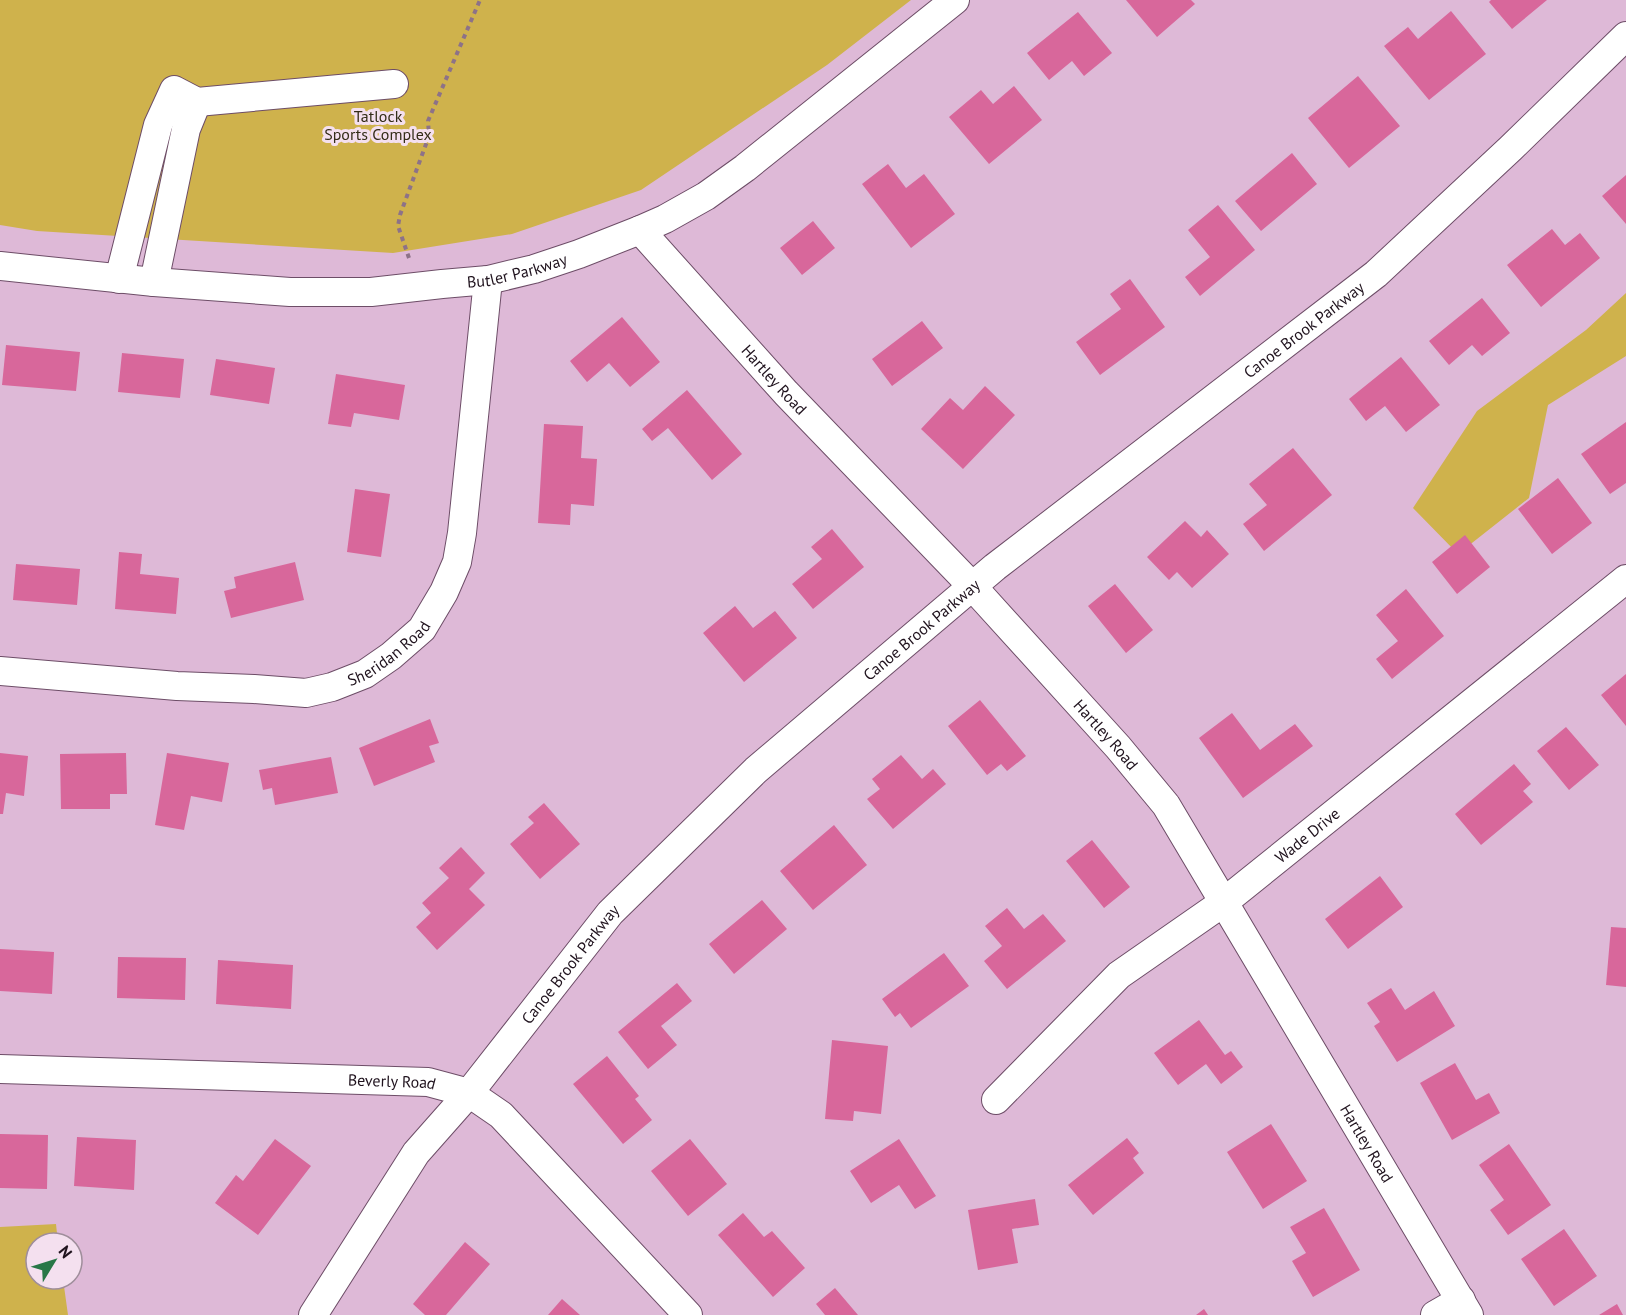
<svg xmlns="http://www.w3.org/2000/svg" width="1626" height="1315" viewBox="0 0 1626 1315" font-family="'PT Sans',sans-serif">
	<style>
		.green { fill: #cfb24c }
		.building { fill: #d8679b }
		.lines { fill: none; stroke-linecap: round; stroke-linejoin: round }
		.minor-casing { stroke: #6d4d67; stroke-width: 30 }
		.path { stroke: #8d7288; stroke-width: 4; stroke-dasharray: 4.5 4.5; stroke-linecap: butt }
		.minor { stroke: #fff; stroke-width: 28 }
		.labels { text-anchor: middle; stroke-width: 6; stroke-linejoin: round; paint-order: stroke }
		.park-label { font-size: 16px; fill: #332c17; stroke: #f4e0ef }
		.street-label { font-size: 16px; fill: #1f121d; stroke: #f4e0ef }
	</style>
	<rect width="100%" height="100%" fill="#deb9d7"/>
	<path class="green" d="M0 0H911L827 65 641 190 512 234 393 253 37 231 0 225Z
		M1626 293V356L1548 405 1529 498 1458 554 1413 508 1477 411 1586 330Z
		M56 1224 58 1243H36V1279H63L68 1315H0V1227Z"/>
	<path class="building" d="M1126 0H1191L1195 4 1157 37Z
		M1491 0H1547L1512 29 1489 2Z
		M1451 11 1486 54 1429 100 1384 46 1408 27 1418 39Z
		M1078 12 1112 53 1084 76 1072 61 1049 80 1027 53Z
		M1358 76 1400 126 1349 168 1308 118Z
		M1014 86 1042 120 989 164 949 117 981 90 993 104Z
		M1292 153 1317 184 1261 231 1235 201Z
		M888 164 906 188 924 174 955 214 911 248 862 184Z
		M1626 175V224L1602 196Z
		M1218 205 1255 250 1200 296 1185 277 1210 257 1188 230Z
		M813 221 835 248 802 275 780 248Z
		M1552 229 1565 245 1580 233 1600 258 1541 307 1507 265Z
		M1130 279 1165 327 1100 375 1076 342 1121 309 1110 294Z
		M1482 298 1510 333 1482 356 1472 345 1449 365 1429 341Z
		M622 317 660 362 630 387 609 363 587 382 570 361Z
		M922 321 943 348 892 386 872 359Z
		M6 345 80 352 76 391 2 385Z
		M122 353 184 359 180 398 118 392Z
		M1401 357 1440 405 1406 432 1385 406 1366 421 1349 399Z
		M216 359 275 368 269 404 210 395Z
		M336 374 405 385 399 420 354 413 351 427 328 424Z
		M985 386 1015 415 963 469 921 429 950 398 963 410Z
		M687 390 742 454 712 480 668 428 652 441 642 429Z
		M1626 422V483L1610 494 1581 454Z
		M544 424 583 426 581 458 597 459 594 506 571 504 570 525 538 523Z
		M1293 448 1332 495 1264 551 1243 524 1267 505 1249 484Z
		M1558 478 1592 523 1552 554 1518 509Z
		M355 489 390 494 381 557 347 552Z
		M1185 521 1201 537 1207 530 1229 554 1192 588 1177 572 1169 580 1147 557Z
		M832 529 864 567 813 609 792 584 822 559 811 547Z
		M1465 535 1490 567 1457 594 1432 562Z
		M119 552 142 554 140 574 179 578 176 614 115 609Z
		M295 562 304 600 231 618 224 591 236 588 234 577Z
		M16 564 80 569 77 605 13 600Z
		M1115 584 1153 630 1126 653 1088 606Z
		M1406 589 1444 636 1392 679 1376 659 1398 641 1376 615Z
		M735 606 753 628 775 611 797 638 744 682 703 633Z
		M1626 674V726L1601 695Z
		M980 700 1026 756 1007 771 1001 764 987 775 948 726Z
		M1232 713 1260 750 1295 724 1313 746 1243 798 1199 738Z
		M430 719 439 743 429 746 435 762 374 786 359 748Z
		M1566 727 1599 765 1569 790 1537 751Z
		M0 753 28 756 24 796 6 793 3 814H0Z
		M126 753 127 794H110V809H61L60 754Z
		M167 753 229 763 222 802 191 796 184 830 155 825Z
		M901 755 922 779 933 769 946 784 893 829 867 799 880 789 872 779Z
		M331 757 338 793 275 805 272 788 263 790 259 770Z
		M1514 764 1531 784 1523 791 1533 802 1481 845 1455 814Z
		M544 803 580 844 540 879 510 844 534 823 528 817Z
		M834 825 867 865 813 910 780 871Z
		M1092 840 1130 887 1104 908 1066 861Z
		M461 847 485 873 469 889 485 905 437 950 416 927 431 913 422 903 449 878 439 868Z
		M1380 876 1403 907 1348 949 1325 919Z
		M762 900 787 929 734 974 709 944Z
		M1007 908 1024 929 1043 914 1066 941 1007 989 984 961 1002 946 985 926Z
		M1611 927 1626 928V987L1606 985Z
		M0 949 54 952 52 994 0 991Z
		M944 953 969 986 911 1028 900 1013 895 1017 882 999Z
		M118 957 186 958 185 1000 117 998Z
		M218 960 293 965 291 1009 216 1004Z
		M677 983 692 1001 661 1026 677 1045 648 1069 618 1032Z
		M1391 988 1405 1010 1434 991 1455 1026 1397 1062 1374 1026 1380 1022 1367 1003Z
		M1199 1020 1225 1055 1231 1051 1243 1067 1221 1084 1206 1064 1178 1085 1154 1053Z
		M832 1040 888 1046 881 1114 854 1111 853 1121 825 1119Z
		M607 1056 639 1096 635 1099 652 1120 623 1144 573 1084Z
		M1455 1063 1476 1100 1489 1093 1500 1113 1452 1140 1420 1083Z
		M1271 1124 1307 1181 1263 1209 1227 1152Z
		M0 1134 48 1135 47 1189 0 1188Z
		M77 1137 136 1140 134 1190 74 1186Z
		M1127 1138 1139 1153 1133 1158 1144 1173 1093 1215 1068 1185Z
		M275 1139 311 1166 258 1235 215 1203 236 1175 243 1181Z
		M690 1139 727 1184 688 1216 651 1171Z
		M899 1139 936 1196 915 1209 899 1185 871 1203 850 1171Z
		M1509 1144 1551 1205 1508 1235 1490 1210 1504 1200 1479 1165Z
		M1035 1199 1039 1225 1012 1229 1018 1263 978 1270 968 1210Z
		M1324 1208 1360 1270 1313 1297 1292 1261 1306 1253 1290 1227Z
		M743 1213 764 1237 772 1231 805 1268 773 1297 718 1235Z
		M1564 1229 1597 1276 1554 1306 1521 1259Z
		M465 1242 490 1264 446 1315H425L413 1304Z
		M835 1288 858 1315H825L816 1304Z
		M562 1299 580 1315H548Z
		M1617 1304 1623 1315H1599Z
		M1204 1309 1208 1315H1196Z"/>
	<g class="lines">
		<g class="minor-casing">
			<g id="minor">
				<path id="s1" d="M640 230 786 393 972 586 1118 747 1166 805 1469 1315"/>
				<path id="s2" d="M0 266 154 282 290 292H371L442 284 488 280 534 269 579 254 640 230 665 219 706 196 745 168 955 0"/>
				<path d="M119 279 158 125 174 90 197 102 394 84"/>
				<path d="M154 282 186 129 197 102"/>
				<path id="s3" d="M0 671 177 686 254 689 306 693 332 687 365 674 391 656 422 629 444 592 457 562 462 533 488 280"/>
				<path id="s4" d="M0 1069 428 1082 469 1093 501 1115 688 1315"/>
				<path id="s5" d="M996 1100 1119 975 1224 902 1626 579"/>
				<path id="s6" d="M313 1315 416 1153 469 1093 610 913 756 770 995 567 1376 274 1511 148 1626 36"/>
				<path d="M1435 1315 1461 1300"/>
			</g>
		</g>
		<path class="path" d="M409 258 398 226 400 215 429 136 428 121 480 0"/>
		<use href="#minor" class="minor"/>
	</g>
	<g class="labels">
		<g class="park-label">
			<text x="378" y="122">Tatlock<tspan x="378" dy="18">Sports Complex</tspan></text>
		</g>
		<g class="street-label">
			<text dy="6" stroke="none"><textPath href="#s2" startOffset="520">Butler Parkway</textPath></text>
			<text dy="6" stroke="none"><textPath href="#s6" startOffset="1408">Canoe Brook Parkway</textPath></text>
			<text dy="6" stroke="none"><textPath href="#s1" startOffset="201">Hartley Road</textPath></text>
			<text dy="6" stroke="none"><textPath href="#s6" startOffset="922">Canoe Brook Parkway</textPath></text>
			<text dy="6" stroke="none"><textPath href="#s3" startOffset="400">Sheridan Road</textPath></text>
			<text dy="6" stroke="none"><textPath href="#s1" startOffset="687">Hartley Road</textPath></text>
			<text dy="6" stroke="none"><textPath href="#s5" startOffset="410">Wade Drive</textPath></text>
			<text dy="6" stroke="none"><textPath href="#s6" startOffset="436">Canoe Brook Parkway</textPath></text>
			<text dy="6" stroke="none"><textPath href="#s4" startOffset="392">Beverly Road</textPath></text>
			<text dy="6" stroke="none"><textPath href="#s1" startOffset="1173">Hartley Road</textPath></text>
		</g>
	</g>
	<g transform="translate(54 1261) rotate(52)"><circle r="28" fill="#f4e0ef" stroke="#9f8e9b" stroke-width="1.5"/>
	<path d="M0-4.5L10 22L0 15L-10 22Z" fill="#287747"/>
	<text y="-9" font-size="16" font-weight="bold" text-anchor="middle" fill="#1f121d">N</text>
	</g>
</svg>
